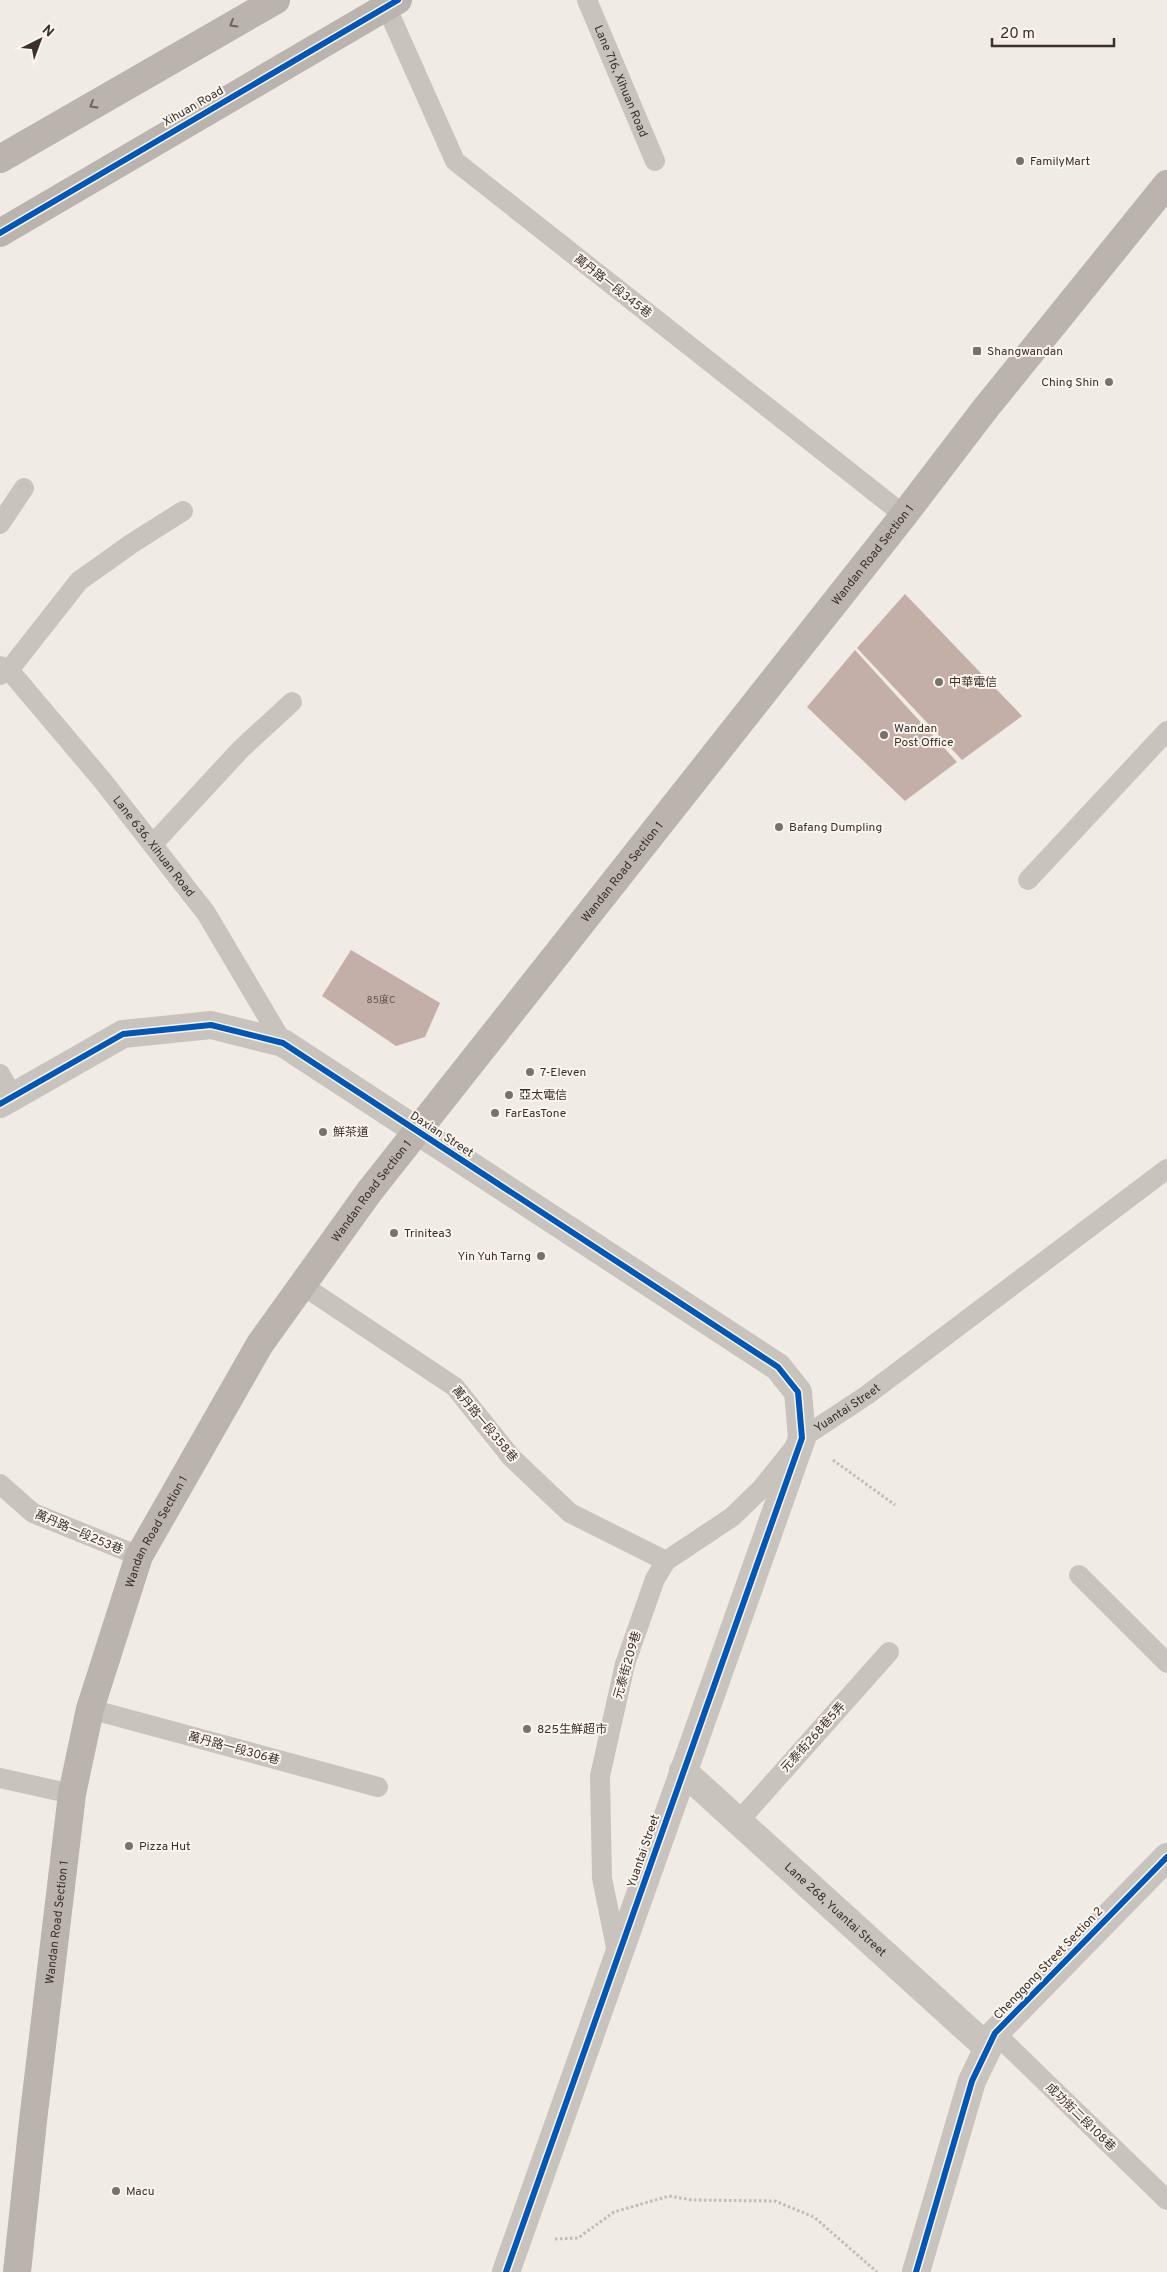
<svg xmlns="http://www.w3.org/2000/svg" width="1167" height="2272" viewBox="0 0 1167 2272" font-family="Overpass,'Noto Sans TC',sans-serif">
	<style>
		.building { fill: #c3afa7 }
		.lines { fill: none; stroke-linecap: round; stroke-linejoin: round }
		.path { stroke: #c2bbb6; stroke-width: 3; stroke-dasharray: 2.5 2.5; stroke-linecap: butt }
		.lane { stroke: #c9c3be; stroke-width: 20 }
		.street { stroke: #c9c3be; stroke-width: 28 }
		.secondary { stroke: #bab3ae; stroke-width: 28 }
		.cycleway-casing { stroke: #fbf5ee; stroke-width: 9 }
		.cycleway { stroke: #0057b8; stroke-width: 6 }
		.oneway { stroke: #6e645f }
		.poi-dot { fill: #7a716c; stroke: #fbf5ee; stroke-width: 2 }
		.labels { text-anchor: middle; stroke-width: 4; stroke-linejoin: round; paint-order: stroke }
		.number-label { font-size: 10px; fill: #5d504a }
		.street-label { font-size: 12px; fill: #3b302b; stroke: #fbf5ee }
		.poi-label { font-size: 12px; fill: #3b302b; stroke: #fbf5ee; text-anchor: start }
	</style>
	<rect width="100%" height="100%" fill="#f0ebe5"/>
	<path class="building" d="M905 594 1022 716 962 760 857 648Z
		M855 650 957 762 905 801 807 707Z
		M351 950 440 1003 425 1037 396 1046 322 996Z"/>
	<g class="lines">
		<path class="path" d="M833 1460 895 1505
			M555 2239 578 2238 614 2212 669 2196 692 2200 775 2201 814 2217 877 2272"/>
		<g class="lane">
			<path id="s1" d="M587 0 655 161"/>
			<path d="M386 6 455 161 904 515"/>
			<path d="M0 524 24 488"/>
			<path id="s2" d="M0 666 9 670 102 780 206 913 283 1043"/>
			<path d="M0 675 9 670 79 581 131 544 183 511"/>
			<path d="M153 844 241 749 292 702"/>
			<path d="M1028 880 1167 731"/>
			<path d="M0 1074 13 1097"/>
			<path d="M302 1285 455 1387 511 1457 570 1513 666 1561"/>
			<path d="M0 1484 33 1513 139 1556"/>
			<path d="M1079 1575 1167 1663"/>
			<path d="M90 1709 378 1787"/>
			<path d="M0 1778 72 1794"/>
			<path d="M738 1822 889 1652"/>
			<path id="s3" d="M618 1957 602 1878 600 1776 625 1664 655 1579 666 1561 732 1517 761 1489 802 1438 867 1395 1167 1169"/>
			<path d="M995 2033 1167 2200"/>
		</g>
		<g class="street">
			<path d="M0 1104 123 1034 211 1025 283 1043 778 1367 798 1392 802 1438 506 2272"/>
			<path id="s4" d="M683 1771 988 2048"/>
			<path d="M916 2272 972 2081 995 2033 1167 1857"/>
		</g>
		<g class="secondary">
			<path d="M0 159 276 0"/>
			<path d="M0 233 398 0"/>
			<path id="s5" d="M17 2272 33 2121 72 1794 90 1709 139 1556 260 1344 369 1192 904 515 985 409 1167 184"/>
		</g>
		<g class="cycleway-casing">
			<path id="cycleway" d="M0 233 398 0
				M0 1104 123 1034 211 1025 283 1043 778 1367 798 1392 802 1438 506 2272
				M916 2272 972 2081 995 2033 1167 1857"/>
		</g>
		<use href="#cycleway" class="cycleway"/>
	</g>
	<defs><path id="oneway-chevron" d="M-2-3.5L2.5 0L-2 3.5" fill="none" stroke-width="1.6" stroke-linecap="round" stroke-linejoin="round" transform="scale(1.25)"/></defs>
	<g class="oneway">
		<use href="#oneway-chevron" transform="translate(233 24) rotate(150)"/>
		<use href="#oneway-chevron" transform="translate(93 105) rotate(150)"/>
	</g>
	<g class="poi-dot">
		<circle cx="1020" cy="161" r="5"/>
		<rect x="972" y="346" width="10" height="10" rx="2.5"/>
		<circle cx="1109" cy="382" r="5"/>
		<circle cx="939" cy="682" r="5"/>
		<circle cx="884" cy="735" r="5"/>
		<circle cx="779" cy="827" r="5"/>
		<circle cx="530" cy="1072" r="5"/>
		<circle cx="509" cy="1095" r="5"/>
		<circle cx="495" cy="1113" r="5"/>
		<circle cx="323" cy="1132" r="5"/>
		<circle cx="394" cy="1233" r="5"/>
		<circle cx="541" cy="1256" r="5"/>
		<circle cx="527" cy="1729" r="5"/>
		<circle cx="129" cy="1846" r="5"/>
		<circle cx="116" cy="2191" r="5"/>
	</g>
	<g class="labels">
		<g class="number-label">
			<text x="381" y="1003">85度C</text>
		</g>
		<g class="street-label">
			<text dy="4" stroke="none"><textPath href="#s1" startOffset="88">Lane 716, Xihuan Road</textPath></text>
			<text transform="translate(193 106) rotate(-30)" y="4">Xihuan Road</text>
			<text transform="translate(613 286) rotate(38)" y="4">萬丹路一段345巷</text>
			<text dy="4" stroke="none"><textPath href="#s5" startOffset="1972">Wandan Road Section 1</textPath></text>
			<text dy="4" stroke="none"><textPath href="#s2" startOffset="238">Lane 636, Xihuan Road</textPath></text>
			<text dy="4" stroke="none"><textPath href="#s5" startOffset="1568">Wandan Road Section 1</textPath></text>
			<text transform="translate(442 1134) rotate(33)" y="4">Daxian Street</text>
			<text dy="4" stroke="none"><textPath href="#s5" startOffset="1162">Wandan Road Section 1</textPath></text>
			<text dy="4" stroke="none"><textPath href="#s3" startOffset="648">Yuantai Street</textPath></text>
			<text transform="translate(485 1424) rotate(50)" y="4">萬丹路一段358巷</text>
			<text transform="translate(79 1532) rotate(23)" y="4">萬丹路一段253巷</text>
			<text dy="4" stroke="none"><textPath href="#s5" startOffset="758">Wandan Road Section 1</textPath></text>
			<text transform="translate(627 1665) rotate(-74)" y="4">元泰街209巷</text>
			<text transform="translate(813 1737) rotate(-48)" y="4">元泰街268巷5弄</text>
			<text transform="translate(234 1748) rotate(15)" y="4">萬丹路一段306巷</text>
			<text transform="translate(643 1851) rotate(-71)" y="4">Yuantai Street</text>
			<text dy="4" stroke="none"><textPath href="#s4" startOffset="206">Lane 268, Yuantai Street</textPath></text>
			<text dy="4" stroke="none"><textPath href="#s5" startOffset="352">Wandan Road Section 1</textPath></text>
			<text transform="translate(1048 1963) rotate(-46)" y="4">Chenggong Street Section 2</text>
			<text transform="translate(1081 2117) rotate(44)" y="4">成功街二段108巷</text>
		</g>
		<g class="poi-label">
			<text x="1030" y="165">FamilyMart</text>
			<text x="987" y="355">Shangwandan</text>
			<text x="1099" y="386" text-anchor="end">Ching Shin</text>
			<text x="949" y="686">中華電信</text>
			<text x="894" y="732">Wandan<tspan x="894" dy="14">Post Office</tspan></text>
			<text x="789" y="831">Bafang Dumpling</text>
			<text x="540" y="1076">7-Eleven</text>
			<text x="519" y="1099">亞太電信</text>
			<text x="505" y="1117">FarEasTone</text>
			<text x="333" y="1136">鮮茶道</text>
			<text x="404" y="1237">Trinitea3</text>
			<text x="531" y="1260" text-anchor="end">Yin Yuh Tarng</text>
			<text x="537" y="1733">825生鮮超市</text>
			<text x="139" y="1850">Pizza Hut</text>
			<text x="126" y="2195">Macu</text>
		</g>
	</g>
	<g transform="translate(40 40) rotate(42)" stroke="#fbf5ee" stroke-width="4" paint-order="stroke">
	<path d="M0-4L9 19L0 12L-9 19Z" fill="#3b302b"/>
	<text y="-8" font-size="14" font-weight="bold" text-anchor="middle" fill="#3b302b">N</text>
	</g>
	<path d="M992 38v8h122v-8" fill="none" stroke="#3b302b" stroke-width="2.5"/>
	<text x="1000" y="38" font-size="15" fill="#3b302b" stroke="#fbf5ee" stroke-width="4" paint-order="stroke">20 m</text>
</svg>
